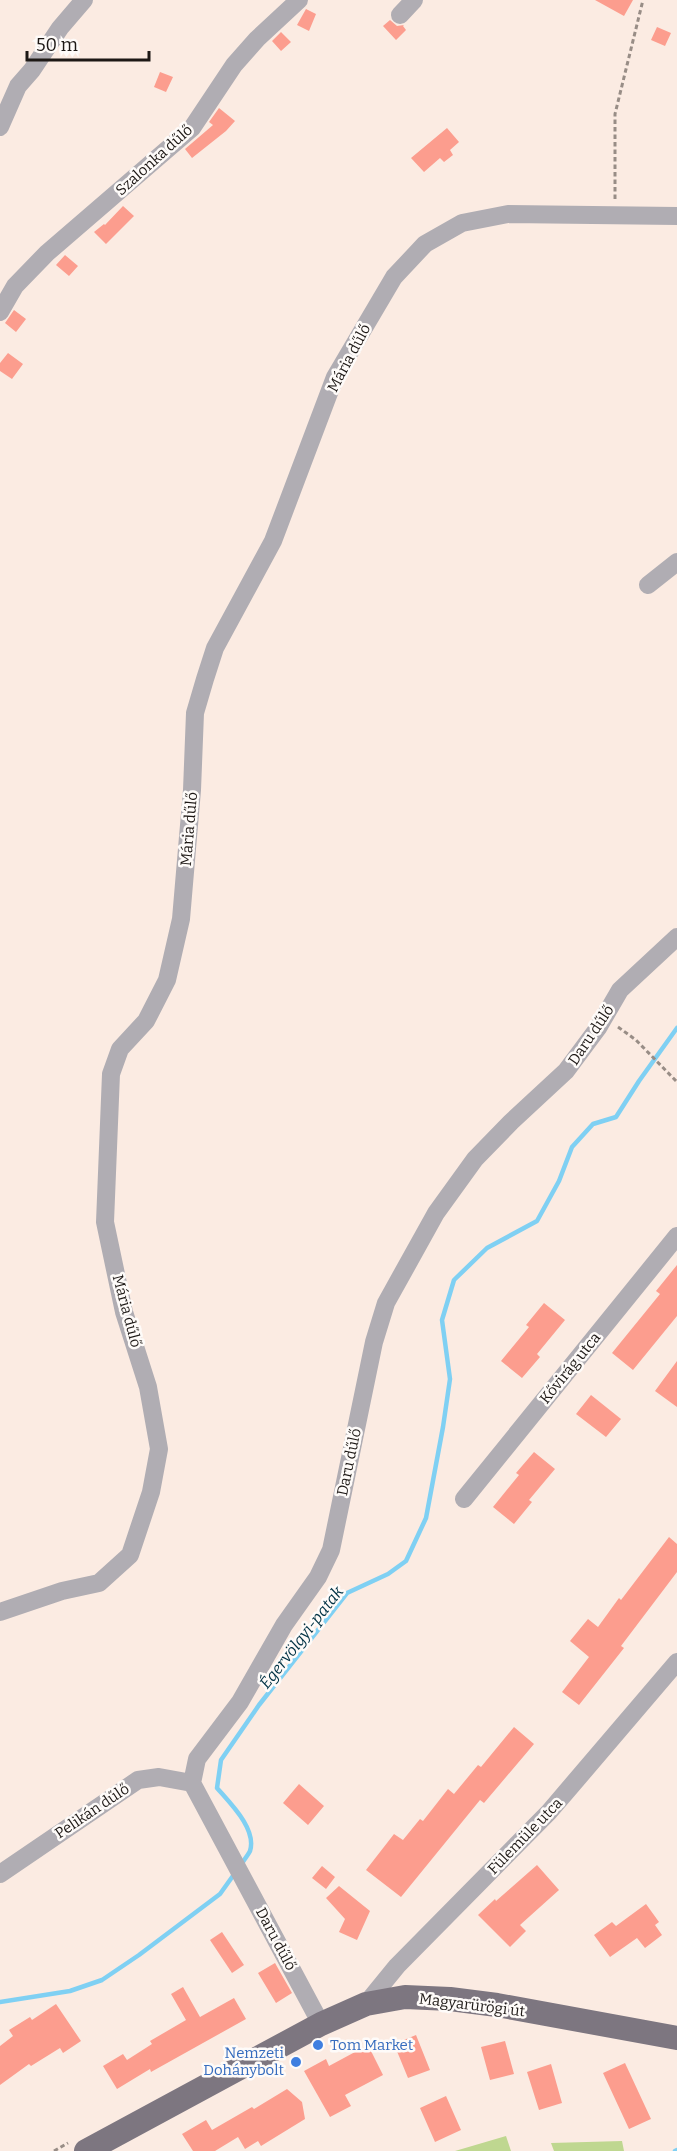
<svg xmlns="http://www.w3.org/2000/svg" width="677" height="2151" viewBox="0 0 677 2151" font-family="Bitter,serif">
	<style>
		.green { fill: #bfd790 }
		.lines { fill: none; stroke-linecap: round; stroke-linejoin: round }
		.stream { stroke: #7fd0f3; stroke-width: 4.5 }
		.building { fill: #fc9d8e }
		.path { stroke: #988d86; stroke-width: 3; stroke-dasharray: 4.5 3; stroke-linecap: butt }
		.minor { stroke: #b0adb3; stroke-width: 18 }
		.major { stroke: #7d7680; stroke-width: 24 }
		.shop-dot { fill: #3f7fe0; stroke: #fefbf9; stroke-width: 2 }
		.labels { text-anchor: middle; stroke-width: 5; stroke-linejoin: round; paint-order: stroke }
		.street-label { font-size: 15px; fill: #1d1815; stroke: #fefbf9 }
		.shop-label { font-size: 15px; fill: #366cbe; stroke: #fefbf9; text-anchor: start }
		.water-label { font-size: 16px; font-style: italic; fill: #003244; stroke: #fefbf9 }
	</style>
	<rect width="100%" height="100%" fill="#fbebe2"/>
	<path class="green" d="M506 2136 511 2151H455Z
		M622 2141 624 2151H554L551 2143Z"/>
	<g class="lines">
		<path class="stream" d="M242 1863C244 1860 248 1855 250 1851 257 1829 230 1803 217 1788L221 1760 259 1705 347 1593 388 1574 406 1561 426 1518 443 1427 450 1379 442 1320 454 1280 487 1248 537 1221 559 1181 572 1147 593 1124 616 1117 639 1081 677 1028
			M0 2002 70 1991 102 1980 139 1955 220 1894 235 1873
			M675 2151 677 2150"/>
	</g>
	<path class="building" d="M595 0H633L624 16Z
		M306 9 316 14 309 31 297 25Z
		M390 20 397 26 404 25 403 26 406 30 396 40 383 26Z
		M657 27 671 33 665 46 651 40Z
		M281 32 291 42 281 51 272 41Z
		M160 72 173 77 166 92 154 87Z
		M219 108 235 121 226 131 192 158 185 149 213 125 209 122Z
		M447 128 459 142 450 150 453 155 444 162 440 158 424 172 411 158Z
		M123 206 134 216 106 244 94 232 104 224 105 225Z
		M65 255 78 266 69 276 56 265Z
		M14 310 26 319 16 332 5 323Z
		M8 353 23 364 12 379 0 371V363Z
		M677 1265V1316L633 1370 612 1353 660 1294 656 1291Z
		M544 1303 565 1320 537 1354 540 1357 522 1378 501 1361 529 1327 526 1325Z
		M677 1361V1407L655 1391Z
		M591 1395 621 1419 606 1437 576 1414Z
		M534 1452 555 1469 529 1500 532 1502 514 1524 493 1507 519 1475 516 1473Z
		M669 1537 677 1544V1572L621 1646 624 1648 579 1705 562 1692 589 1657 570 1641 588 1619 598 1627 619 1598 621 1600Z
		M514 1727 534 1744 484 1803 480 1800 401 1897 366 1870 394 1834 403 1840 420 1819 423 1821 448 1789 454 1794 478 1765 481 1767Z
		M299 1784 324 1806 308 1825 283 1803Z
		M537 1865 559 1890 520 1925 526 1931 510 1947 478 1915 495 1899 496 1901Z
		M322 1866 335 1877 326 1889 312 1878Z
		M339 1886 370 1911 357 1940 339 1932 345 1919 326 1898Z
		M646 1904 659 1922 655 1925 662 1935 645 1948 637 1938 610 1957 594 1935 612 1922 616 1926Z
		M222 1932 244 1965 232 1973 210 1940Z
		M275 1963 292 1993 276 2003 258 1973Z
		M183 1987 200 2017 234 1998 246 2019 151 2072 150 2069 117 2089 103 2066 123 2054 127 2060 152 2044 150 2041 186 2020 171 1994Z
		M56 2004 81 2041 63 2053 60 2048 31 2066 29 2064 0 2085V2046L13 2036 9 2030 30 2017 32 2020Z
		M416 2035 430 2070 408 2078 394 2044Z
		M505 2041 514 2074 490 2080 481 2047Z
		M368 2045 383 2075 345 2095 351 2106 330 2117 304 2071 326 2059 329 2066Z
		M625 2063 651 2119 629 2129 603 2073Z
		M551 2064 562 2103 539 2110 527 2072Z
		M287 2089 302 2102 305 2119 261 2146 258 2141 245 2149 238 2137 215 2151H193L182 2134 206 2120 212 2130 252 2107 254 2109Z
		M446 2096 461 2130 435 2142 420 2108Z"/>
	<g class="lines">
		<path class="path" d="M615 199V114L643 0
			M618 1027 636 1040 677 1082
			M54 2151 68 2143"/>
		<path class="minor" d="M400 15 414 0
			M0 127 18 86 32 70 60 28 84 0
			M0 312 15 286 47 253 192 128 234 65 257 39 299 0
			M648 585 677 562
			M464 1499 677 1236
			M0 1612 62 1591 99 1583 130 1555 151 1492 159 1449 148 1387 124 1312 105 1222 111 1074 120 1049 146 1021 167 980 181 919 192 790 195 713 205 679 215 648 273 541 335 377 394 277 425 244 462 223 508 214 677 216
			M0 1874 138 1780 159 1777 192 1783
			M366 2004 397 1966 549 1812 677 1662
			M321 2024 192 1783 197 1759 240 1702 284 1625 318 1577 331 1550 374 1342 386 1303 436 1213 475 1159 511 1122 566 1071 598 1028 620 990 677 937"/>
		<path class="major" d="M86 2151 321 2024 366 2004 405 1997 450 1999 497 2005 677 2038"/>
	</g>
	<g class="shop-dot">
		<circle cx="318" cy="2045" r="6"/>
		<circle cx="296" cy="2062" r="6"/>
	</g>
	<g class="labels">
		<g class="street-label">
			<text transform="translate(154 160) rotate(-42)" y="5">Szalonka dűlő</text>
			<text transform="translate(349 358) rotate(-62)" y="5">Mária dűlő</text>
			<text transform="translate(189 829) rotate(-85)" y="5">Mária dűlő</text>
			<text transform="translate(591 1035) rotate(-56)" y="5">Daru dűlő</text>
			<text transform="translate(127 1311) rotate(75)" y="5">Mária dűlő</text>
			<text transform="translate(570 1368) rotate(-51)" y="5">Kővirág utca</text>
			<text transform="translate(349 1462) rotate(-78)" y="5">Daru dűlő</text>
			<text transform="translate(92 1811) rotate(-34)" y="5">Pelikán dűlő</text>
			<text transform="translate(525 1836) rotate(-46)" y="5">Fülemüle utca</text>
			<text transform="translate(276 1939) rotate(62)" y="5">Daru dűlő</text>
			<text transform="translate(472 2005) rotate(7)" y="5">Magyarürögi út</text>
		</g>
		<g class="shop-label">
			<text x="330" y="2050">Tom Market</text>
			<text x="284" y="2058" text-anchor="end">Nemzeti<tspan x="284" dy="17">Dohánybolt</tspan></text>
		</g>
		<g class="water-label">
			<text transform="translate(301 1637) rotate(-52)" y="6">Égervölgyi-patak</text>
		</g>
	</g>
	<path d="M27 51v9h122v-9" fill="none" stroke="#1d1815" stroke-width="3"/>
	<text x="36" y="51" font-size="18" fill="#1d1815" stroke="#fefbf9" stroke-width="4.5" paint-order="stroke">50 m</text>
</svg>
